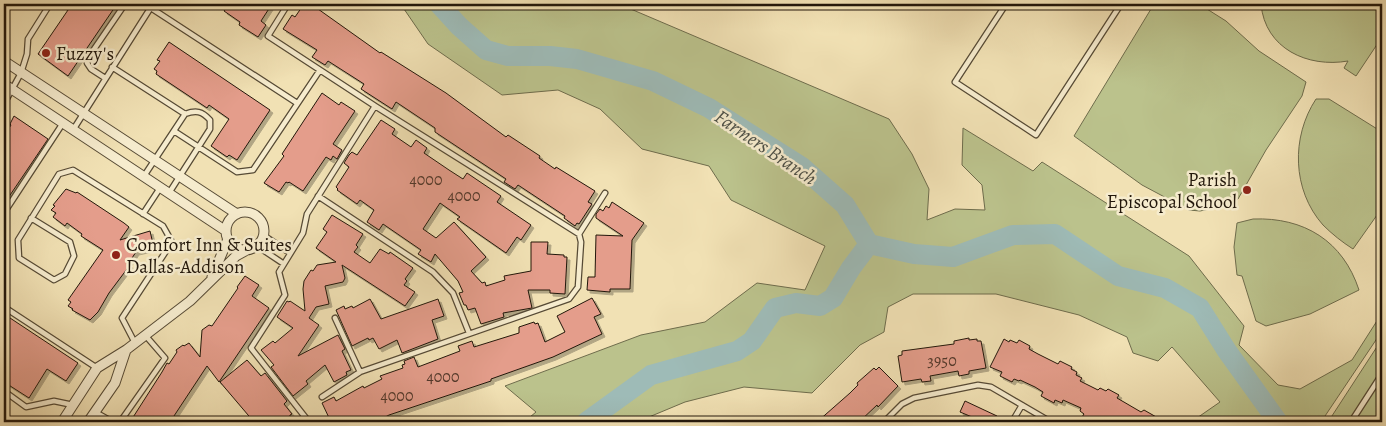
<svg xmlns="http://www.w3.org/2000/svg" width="1386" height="426" viewBox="0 0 1386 426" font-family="Alegreya,serif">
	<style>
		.green { fill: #bbc28c; stroke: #6e6c4c }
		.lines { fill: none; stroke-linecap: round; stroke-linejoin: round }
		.river { stroke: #9ebbb7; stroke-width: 20 }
		.building { fill: #e49d8b; stroke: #22170b; filter: url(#shadow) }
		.lane-casing { stroke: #564a35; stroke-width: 7 }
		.street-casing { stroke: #564a35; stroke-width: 11 }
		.lane { stroke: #f6ecce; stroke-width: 4.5 }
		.street { stroke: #f6ecce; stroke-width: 9 }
		.poi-dot { fill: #8f2418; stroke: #f6ecce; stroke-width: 2 }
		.labels { text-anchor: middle; stroke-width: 5; stroke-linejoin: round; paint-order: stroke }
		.number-label { font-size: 16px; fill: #52382b }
		.poi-label { font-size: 19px; fill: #22170b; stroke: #f6ecce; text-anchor: start }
		.water-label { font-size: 20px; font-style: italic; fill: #4d5047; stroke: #f6ecce }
	</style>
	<defs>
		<filter id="shadow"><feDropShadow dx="3" dy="3" stdDeviation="0" flood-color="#0004"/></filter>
	</defs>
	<rect width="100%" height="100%" fill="#f1e1b4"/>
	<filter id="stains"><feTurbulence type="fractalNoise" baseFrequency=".004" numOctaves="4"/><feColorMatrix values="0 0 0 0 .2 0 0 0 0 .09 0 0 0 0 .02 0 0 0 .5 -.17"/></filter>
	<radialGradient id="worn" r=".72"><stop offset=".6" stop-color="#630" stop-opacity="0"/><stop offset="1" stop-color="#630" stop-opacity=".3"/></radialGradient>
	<path class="green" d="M399 4H619L889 119 912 154 929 189 927 220 955 209 985 210 982 185 962 165 963 128 1033 171 1042 162 1189 256 1244 326 1239 345 1278 385 1300 389 1352 360 1382 313V331L1321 422H1196L1194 420 1220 402 1172 347 1158 361 1133 353 1127 337 1079 315 996 294H913L888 307 884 332 860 345 812 393 744 387 685 402 637 422H524L536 412 505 386 641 335 705 322 757 283 805 290 825 246 731 200 709 166 642 149 600 109 558 90 502 95 428 44 404 9Z
		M1154 4H1199L1226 21 1259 51 1306 82 1302 96 1266 150 1238 199 1228 205 1200 211 1189 210 1142 185 1074 136Z
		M1261 4H1382V37L1356 76 1344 68 1348 61C1308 68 1265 49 1261 4Z
		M1316 99H1329L1382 132V208L1353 249C1342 242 1332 234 1323 225 1292 190 1291 137 1316 99Z
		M1253 219C1304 217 1343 241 1359 290L1310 314 1266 326 1256 321 1242 276 1237 275 1234 247 1237 223Z
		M1382 339V422H1328Z"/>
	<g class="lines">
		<path class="river" d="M439 4 459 26 486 50 508 56H550L577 59 653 81 709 108 802 167 845 205 869 244 914 254 953 257 1013 235 1055 234 1118 276 1165 288 1200 308 1227 351 1278 422
			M586 422 651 375 737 351 752 341 775 308 796 303 820 306 833 298 851 268 869 244"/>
	</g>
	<path class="building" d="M59 4H117L68 76 38 54 68 10Z
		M229 4H272L261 21 266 25 258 37 239 25 240 22 224 11Z
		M304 4H311L380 53 381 52 446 93 506 137 508 135 540 156 539 158 555 169 556 167 595 191 588 202 592 204 579 224 577 223 575 226 564 218 565 216 518 185 515 189 504 182 506 179 435 132V128L396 102 392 109 361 89 364 84 328 61 325 65 312 57 317 50 283 29 292 15 295 17Z
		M169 42 270 110 237 160 229 155 227 157 211 146 229 119 209 105 207 108 156 74 157 71 154 69 160 61 157 60Z
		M322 93 339 105 341 102 355 111 333 144 342 150 337 159 333 156 331 160 326 157 303 191 289 182 288 183 286 182 279 192 264 183 284 156 282 154Z
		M14 116 48 139 4 204V136L11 125 10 124Z
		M381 120 395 129 392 134 411 147 416 140 427 148 424 153 449 170 463 179 467 173 501 196 497 202 531 225 521 240 517 237 506 253 457 219 460 217 440 203 423 229 436 238 454 222 486 257 471 271 482 283 485 282 486 286 505 280 504 276 531 271V242H548L547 254 564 255V257H567L565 294 550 293V290H528L532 308 503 313 504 317 481 324 475 308 468 310 466 305H464L459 293 463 292 458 281 435 254 431 262 418 254 421 250 383 224 379 230 367 222 374 210 360 200 357 204 337 190 338 189 336 187 349 167 344 163 349 155 352 152 357 155Z
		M66 189 76 193 77 192 124 223 129 227 120 240 150 231 154 248 136 252 128 264 130 265 109 293 98 312 90 320 72 310 73 309 68 306 71 302 68 300 103 250 81 236 82 234 67 223 65 226 53 217 56 213 51 210 55 206 53 205Z
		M612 202 644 223 632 240 630 289H610V292L587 290 588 277H595L596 235 623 236 596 218V214L600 209 603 211 606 206 609 208Z
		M332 215 363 234 356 245 358 247 354 252 370 263 380 249 389 254 390 252 413 268 405 279 407 281 404 285 415 292 405 306 342 265 345 278 343 282 325 286 329 304 316 307 309 318 319 325 298 356 338 335 345 349 342 351 351 370 346 372 347 375 334 382 325 365 306 381 308 384 293 396 271 367 274 365 261 350 273 341 275 343 293 328 277 317 287 301 289 302 290 301 305 311 303 289 304 281 311 270 313 271 317 265 336 262 316 248 327 232 323 229Z
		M245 276 259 285 252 296 269 308 219 382 207 366 170 422H130L162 372 167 363 169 364 177 352 176 350 183 345 184 346 189 343 200 357 202 330 209 325 212 326 238 288 237 287Z
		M592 298 601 314 594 317 602 334 553 357 491 379V381L389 415 376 422H331L322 403 334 397 336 401 363 386 364 388 382 379 380 376 403 368 402 365 405 364 404 361 414 357 418 367 460 351 458 346 472 341 474 347 519 333V327L534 322 535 324 538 323 545 342 565 332 557 316Z
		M370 299 381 319 438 299 444 316 432 320 438 339 402 353 397 340 379 349 373 338 369 340 368 338 352 346 336 310 344 306 345 309 352 306 353 308Z
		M4 314 78 363 66 381 47 369 29 398 4 382Z
		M969 338V340L977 339V341H981L986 368 969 371V374L959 376 958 371 930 376 931 381 922 382 921 379 902 382 898 356 902 355V351L954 344V341Z
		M1004 339 1009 342 1010 340 1017 343 1019 340 1030 346 1029 349 1038 354 1058 364 1060 361 1072 367 1071 369 1077 372 1076 375 1082 378 1080 381 1098 390 1100 388 1106 391 1108 389 1119 395 1117 398 1141 412 1144 410 1165 422H1092L1082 417 1084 414 1080 411 1081 408 1063 400 1062 403 1055 400 1054 403 1041 396 1043 392 1035 387 1020 380 1019 381 1014 379 1012 382 1000 376 1002 372 990 367Z
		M247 360 261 376 265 373 287 401 284 404 292 414 290 415 289 422H254L220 382Z
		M879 367 898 386 878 407 877 405 859 422H817L850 393 858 385 857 383 874 368 876 370Z
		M965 401 997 416 994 422H984L960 412Z"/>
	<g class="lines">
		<g class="lane-casing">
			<path id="lane" d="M149 4 151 8 297 103
				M288 4 268 36 375 106
				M1006 4 955 82 1036 135 1121 4
				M112 67 185 114
				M105 78 91 69 87 63 88 58 125 4
				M4 104 21 73 27 54 28 39 50 4
				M73 130 153 4
				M174 131 237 172 253 170 320 70
				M144 176 185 114C196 110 202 111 210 120V129L169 193
				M318 196 433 272 453 293 469 333
				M4 213 63 123
				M143 214 160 188
				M31 218 70 242 74 256 65 274 54 280 19 258 18 240 59 174 73 170 163 226 172 242 122 318 135 343
				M579 234 605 193
				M263 235 290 253
				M257 246 284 264
				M4 307 97 368
				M335 318 360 372
				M4 391 26 407 54 401 73 405
				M95 412 113 422
				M120 422 165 358 145 335
				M309 422 251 348 285 295 279 272 303 233 307 214 375 106 579 234 581 242 578 287 569 299 360 372 322 397
				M884 422 902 404 914 398 978 385 991 387 1051 422
				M1012 422 1022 405
				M1351 422 1382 374"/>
		</g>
		<g class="street-casing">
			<path id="street" d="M4 61 237 214
				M4 84 226 231
				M226 231a19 19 0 1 1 38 0a19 19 0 1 1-38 0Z
				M212 277 228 239
				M62 422 97 368 126 350 190 301 236 256 247 250
				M88 422 115 383 126 350"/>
		</g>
		<use href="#lane" class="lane"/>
		<use href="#street" class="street"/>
	</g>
	<g class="poi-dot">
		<circle cx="46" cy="53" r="5"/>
		<circle cx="1247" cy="190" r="5"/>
		<circle cx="116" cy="255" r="5"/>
	</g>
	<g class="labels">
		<g class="number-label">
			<text x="426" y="185">4000</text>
			<text x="464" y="201">4000</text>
			<text x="942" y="366">3950</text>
			<text x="443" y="382">4000</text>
			<text x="397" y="401">4000</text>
		</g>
		<g class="poi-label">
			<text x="56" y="60">Fuzzy's</text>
			<text x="1237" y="186" text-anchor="end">Parish<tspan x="1237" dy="22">Episcopal School</tspan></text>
			<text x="126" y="251">Comfort Inn &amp; Suites<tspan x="126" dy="22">Dallas-Addison</tspan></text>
		</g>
		<g class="water-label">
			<text transform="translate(766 147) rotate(34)" y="7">Farmers Branch</text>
		</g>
	</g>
	<rect width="1386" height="426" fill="none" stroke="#f1e1b4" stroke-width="20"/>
	<rect x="5" y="5" width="1376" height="416" fill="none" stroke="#22170b" stroke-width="2.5"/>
	<rect x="10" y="10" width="1366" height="406" fill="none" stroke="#22170b"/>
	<rect width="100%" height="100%" filter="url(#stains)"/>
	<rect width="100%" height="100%" fill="url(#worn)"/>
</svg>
